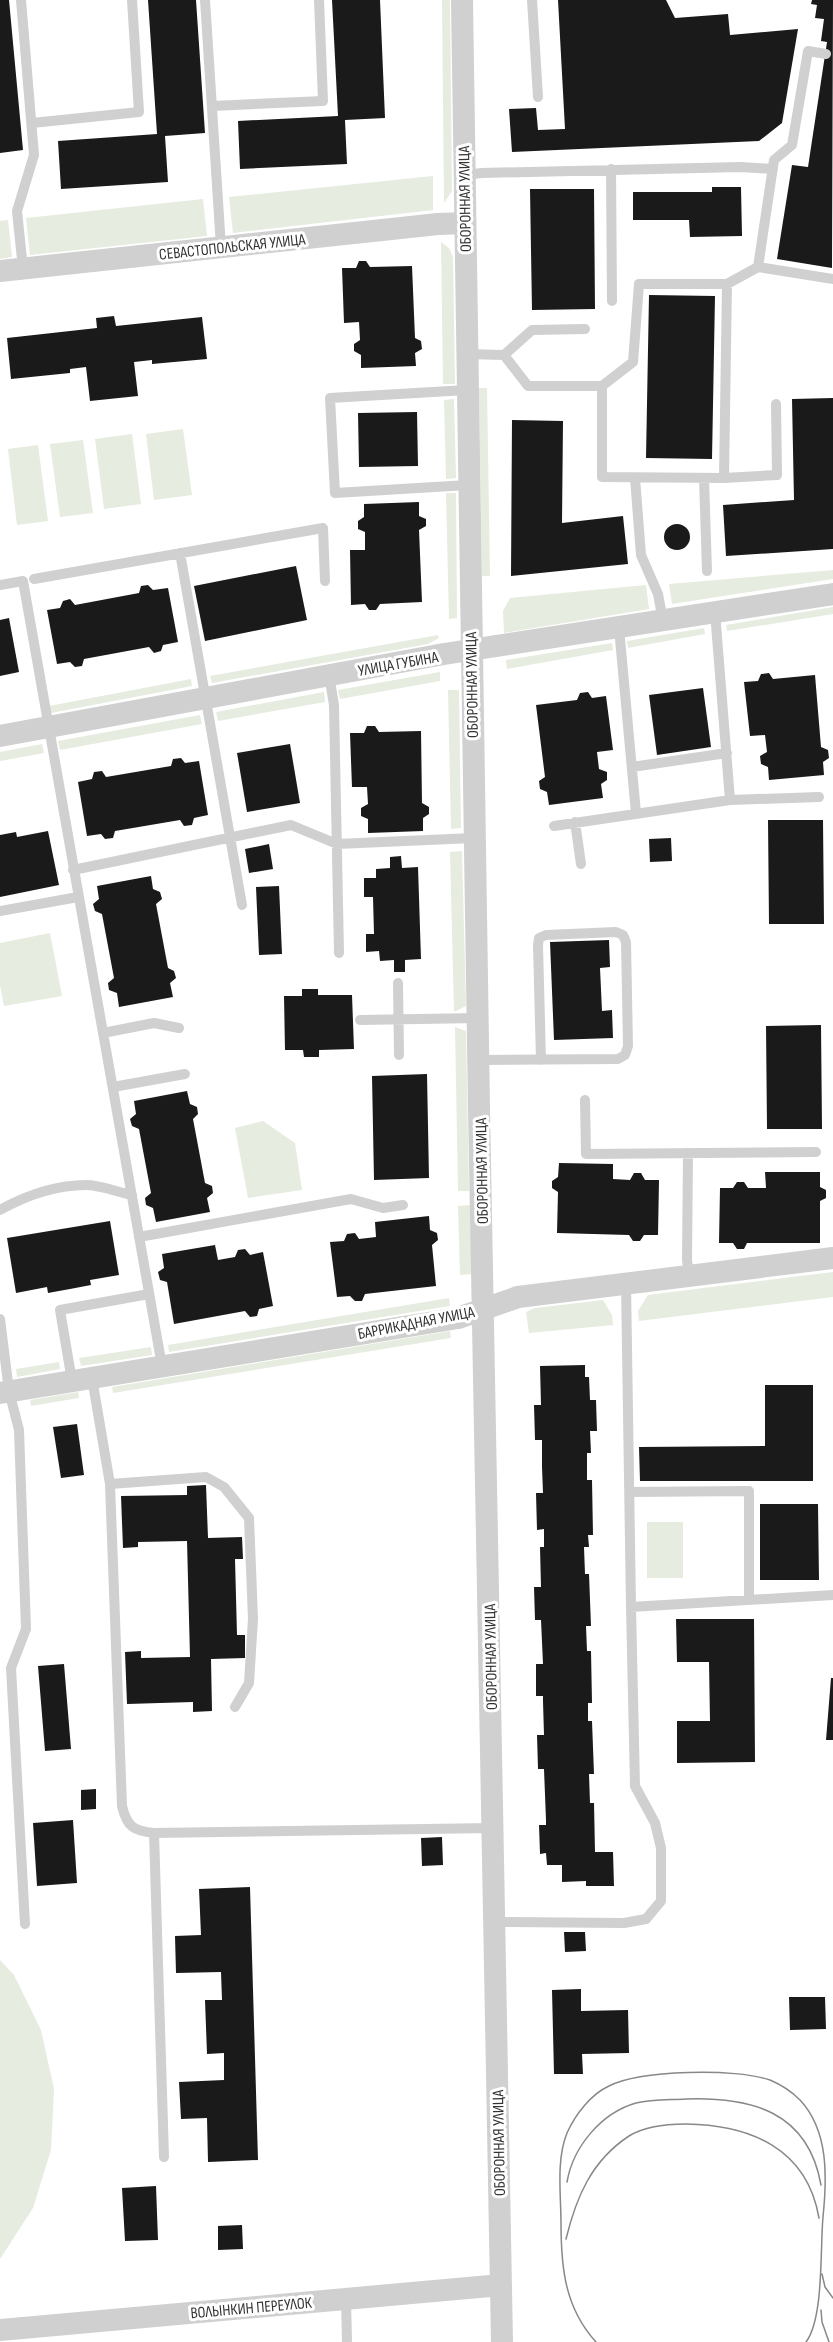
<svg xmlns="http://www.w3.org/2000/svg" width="833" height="2342" viewBox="0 0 833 2342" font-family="'Sofia Sans Condensed',sans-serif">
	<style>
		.green { fill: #e6ecdf }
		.building { fill: #1a1a1a }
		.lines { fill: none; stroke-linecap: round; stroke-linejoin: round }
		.service { stroke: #d0d0d0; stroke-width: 10 }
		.minor { stroke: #d0d0d0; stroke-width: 22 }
		.tram { stroke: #888; stroke-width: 1.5 }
		.labels { text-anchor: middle; stroke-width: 6; stroke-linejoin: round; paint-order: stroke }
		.street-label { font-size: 16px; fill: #333; stroke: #fff }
	</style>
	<rect width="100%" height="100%" fill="#fff"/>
	<path class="green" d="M442 0H450L452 191 444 203Z
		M433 176V210L233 233 229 197Z
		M203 199 207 236 30 255 26 218Z
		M8 220 12 257 0 259V221Z
		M441 242 449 248 453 257 455 384H443Z
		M479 388H487L490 576H482Z
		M454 399 456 478 446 479 444 400Z
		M183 429 192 495 154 500 146 434Z
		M132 434 141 504 104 509 95 439Z
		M83 440 93 513 60 517 50 444Z
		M38 445 48 521 17 525 8 449Z
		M446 493H456L457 618 449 619Z
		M833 570V579L672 604 669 584Z
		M646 585 649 609 504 633 503 611 510 598Z
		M833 607V614L727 631 726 625Z
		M704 628 705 634 628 648 627 641Z
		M438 635 439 638 428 644 212 683 210 676Z
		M612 643 613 650 507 669 506 660Z
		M440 672V681L340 699 338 690Z
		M191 679 192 686 51 713 49 706Z
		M448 690H459L461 828 451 829Z
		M324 692 325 702 218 721 216 712Z
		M200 715 202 724 60 750 58 741Z
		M42 744 44 753 0 761V752Z
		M462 851 466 1006 454 1012 450 852Z
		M50 933 62 996 4 1006 0 985V943Z
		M455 1027 466 1031 469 1191H458Z
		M263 1121 295 1143 302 1190 248 1198 235 1128Z
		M470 1205 472 1274 460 1275 458 1206Z
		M833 1272V1297L639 1321 638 1311 648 1295Z
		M449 1298 450 1306 169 1352 168 1345Z
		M603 1300 612 1315 613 1325 529 1333 526 1312 535 1308Z
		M450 1331 451 1338 113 1393 112 1387Z
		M151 1347 152 1355 81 1366 79 1358Z
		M59 1362 60 1369 17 1377 16 1369Z
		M78 1392 79 1398 31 1406 30 1400Z
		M647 1522H683V1578H647Z
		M0 1960 14 1975 41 2030 54 2089 51 2150 33 2208 0 2259Z"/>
	<path class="building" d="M0 0H9L23 150 0 153Z
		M148 0H196L205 133 165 136 168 182 61 189 58 141 157 134Z
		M332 0H380L385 118 345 120 347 164 240 169 238 121 338 116Z
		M558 0H666L675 18 728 14 730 35 798 29 782 123 759 141 512 152 509 109 536 108 538 130 565 129Z
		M812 0H833L832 268 777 259 792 165 808 167 827 42 821 41 824 19 815 18 817 5 811 4Z
		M712 187H741L742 236 690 237 689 220H633V192H712Z
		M530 189H594L595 309 532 310Z
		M359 261H366L370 267 412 266 415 338 421 341 422 349 415 353 416 366 361 368V355L354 351V344L360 340 359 322 344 323 342 268H356Z
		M649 295 715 296 712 459 646 458Z
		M114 316 116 326 202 317 207 359 152 364V360L134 362 138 396 90 401 86 367 70 369V373L11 379 7 338 97 328 96 318Z
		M833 398V549L726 556 723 505 794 500 792 399Z
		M417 412 418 466 359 467 358 413Z
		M512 420 563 421 562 523 623 516 628 564 511 576Z
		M419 502V516L426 519V526L419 530 422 602 380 604 376 610H369L365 604 351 605 350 550H365V532L358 529V521L364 517V504Z
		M664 537a13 13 0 1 1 26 0a13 13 0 1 1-26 0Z
		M296 566 307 620 205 641 194 586Z
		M148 585 153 590 168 588 178 642 163 645 161 651 154 653 149 647 84 659 82 666 75 667 70 662 57 664 47 610 60 608 63 601 70 599 75 605 139 593 141 586Z
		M9 618 19 672 0 676V620Z
		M769 673 773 679 815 675 821 747 828 750 829 758 823 762 824 775 769 780 768 767 761 764 760 756 767 752 765 735 750 736 744 682 758 681 761 674Z
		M703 688 711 747 657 755 649 695Z
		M588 692 592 698 606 696 613 750 597 752 599 769 607 772V780L601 784 603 798 549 805 547 792 540 789 539 781 545 777 536 705 577 700 580 693Z
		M367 726H375L379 732 421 731 422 803 429 807V814L423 818V831L368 833V819L361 816V808L368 804 367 787H352L350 733H364Z
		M290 744 300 803 247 812 237 753Z
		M181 758 185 763 199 761 208 815 194 818 192 825 184 826 180 820 115 831 113 838 105 839 101 834 87 836 78 782 92 779 94 772 102 771 106 777 171 766 173 759Z
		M768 820H823L824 924H769Z
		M48 831 59 885 0 897V835L16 832 17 837Z
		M671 838 672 861 650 862 649 839Z
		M269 844 273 869 249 873 245 849Z
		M401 856 402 868 418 867 421 959 405 960V972H394V960L380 961 379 951 366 952V934H374L373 897H364V878H376V869L390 868V857Z
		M151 876 153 889 160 892 162 899 156 904 168 968 174 971 176 978 170 983 173 997 119 1007 117 993 109 990 108 983 114 978 102 914 95 911 93 904 99 899 97 886Z
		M279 886 282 954 259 955 256 887Z
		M609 940 610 967 600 968 602 1011 612 1010 613 1038 554 1040 550 942Z
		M302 989H318V995H352L354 1049 319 1050V1057H304L303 1050H285L284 996H302Z
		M821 1025 822 1129H767L766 1026Z
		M427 1074 429 1178 374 1180 372 1076Z
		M187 1091 190 1104 197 1107 198 1114 193 1119 205 1183 212 1186 213 1193 207 1198 210 1212 156 1222 153 1208 146 1205 145 1198 151 1193 139 1129 132 1126 130 1119 136 1114 134 1101Z
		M559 1163 613 1164V1179L630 1180 634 1173H641L645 1180H659L658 1235H644L640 1241H633L629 1235 557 1233 558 1192 552 1188V1181L558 1177Z
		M765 1172H820V1187L826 1190V1198L820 1201V1243H747L744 1249H737L733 1243H719L720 1188H733L737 1182H744L748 1188H766Z
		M429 1216 430 1230 437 1233 438 1240 432 1245 436 1286 365 1294 362 1301H355L350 1296 337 1297 330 1242 344 1241 347 1234 355 1233 359 1239 376 1237 375 1222Z
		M110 1221 119 1275 90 1280 91 1285 70 1289 48 1293 47 1287 16 1293 7 1238Z
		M215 1245 218 1260 235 1257 238 1250 245 1249 250 1255 263 1252 273 1306 259 1309 257 1316 250 1317 245 1311 174 1324 167 1282 160 1280 158 1272 164 1268 162 1254Z
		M585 1365V1377H589L590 1400H596L597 1431H590L591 1453H587V1480H592L593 1535H588L589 1547H584L585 1574H589L591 1626H586L587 1651H591L592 1703H588V1721H592L594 1774H589L590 1803H594L595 1852H613L614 1886H586V1881L562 1882V1865H547L546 1853 540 1854 539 1825H546V1820L544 1769H538L537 1735H544L543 1701V1696H536V1664H543L541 1620H535L534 1587H541L540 1547H544V1529L537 1530 536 1493H543L542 1467V1440H535L534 1405H541L540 1366Z
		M765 1385H813V1481H640L639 1447 765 1446Z
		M77 1424 84 1475 61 1478 53 1427Z
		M206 1485 208 1538 242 1537 243 1559H235L237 1635H245V1658L211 1659 212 1711 193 1712V1702L127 1704 125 1652 141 1651V1658L190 1657 187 1541 138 1542V1547L123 1548 121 1496 187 1495V1486Z
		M760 1504H818L819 1580H760Z
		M676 1619H754L755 1762 677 1763V1721H710L709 1662H677Z
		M64 1664 71 1749 45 1751 38 1666Z
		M831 1678H833V1740H826Z
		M96 1789V1809L81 1810V1790Z
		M73 1820 77 1883 37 1886 33 1823Z
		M442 1837 443 1865 422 1866 421 1838Z
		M250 1887 258 2160 208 2162 207 2118 181 2119 179 2082 224 2080V2053L207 2054 205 2000H222L221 1972 176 1973 175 1936 201 1935 199 1889Z
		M564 1932H585L586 1951 565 1952Z
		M581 1989V2011L628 2010 629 2053 582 2054 583 2074H554L552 1990Z
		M789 1997H825L826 2029 790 2030Z
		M156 2186 158 2240 125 2241 122 2188Z
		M242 2225 243 2249 218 2250V2226Z"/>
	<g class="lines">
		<path class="service" d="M21 0 34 155 17 211 23 269
			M205 0 221 247
			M532 0 538 97
			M212 106 323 101 319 0
			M32 123 139 112 132 0
			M611 169 612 301
			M464 175 482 173 741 167 773 169
			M758 267 774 160 792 145 808 51 826 54
			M466 354 504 355 528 386H602L633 362 639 284H727L758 267 833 279
			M504 355 532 330 585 329
			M602 386V477L724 478 727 284
			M467 390 330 398 335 493 468 485
			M635 478 641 555 658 594 663 621
			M704 478 707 571
			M724 478 777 475 776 404
			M180 553 242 905
			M34 579 323 528 325 581
			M0 585 23 581 162 1366
			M715 612 730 800
			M619 628 636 813
			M329 675 334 705 339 953
			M632 767 727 753
			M575 822 581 864
			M554 826 730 800 819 797
			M73 870 291 825 337 844 473 838
			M0 911 78 897
			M398 983 399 1055
			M360 1020 478 1018
			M103 1033 154 1023 179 1028
			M480 1060 618 1059 625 1055 628 1046 626 942 623 935 616 932 546 935 539 938 538 945 541 1060
			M113 1087 185 1074
			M585 1100 586 1154 816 1152
			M688 1153 687 1260 689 1276
			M0 1210C27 1195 54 1185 86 1185 100 1185 117 1192 132 1195
			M139 1237 351 1199 383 1208 403 1205
			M626 1283 631 1607
			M0 1319 9 1391 19 1430 26 1629 11 1668 25 1924
			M92 1378 110 1484 122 1806C127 1827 134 1831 154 1833L164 2157
			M72 1381 60 1310 149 1294
			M110 1484 206 1477 224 1487 249 1518 253 1619 249 1683 235 1707
			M630 1492 749 1491V1600
			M154 1833 493 1828
			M494 1922 624 1923 646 1919 661 1901V1848L655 1823 635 1786 631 1607 833 1595
			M346 2299 347 2342"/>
		<path class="minor" d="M462 0C471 781 488 1561 502 2342
			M0 271 438 224 465 223
			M0 736 444 654 833 594
			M0 1393 458 1318 518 1297 833 1258
			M0 2330 501 2285"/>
		<path class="tram" d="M567 2182C573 2147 601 2113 636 2103 652 2099 669 2100 686 2099 751 2097 808 2111 821 2185
			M566 2239C576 2198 591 2161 629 2136 645 2126 667 2124 686 2124 750 2125 807 2148 819 2218
			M822 2274 825 2287 833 2298
			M821 2310 822 2322 829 2342
			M596 2342C565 2308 561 2268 561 2223 561 2195 556 2160 567 2133 575 2115 591 2094 609 2086 640 2070 736 2068 770 2080 782 2085 791 2091 800 2100 829 2131 827 2178 823 2217 820 2249 824 2318 806 2342"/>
	</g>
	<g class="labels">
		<g class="street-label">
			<text transform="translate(464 199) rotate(-91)" y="6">ОБОРОННАЯ УЛИЦА</text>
			<text transform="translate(232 246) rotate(-6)" y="6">СЕВАСТОПОЛЬСКАЯ УЛИЦА</text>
			<text transform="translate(398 663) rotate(-10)" y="6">УЛИЦА ГУБИНА</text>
			<text transform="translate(471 685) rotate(-91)" y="6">ОБОРОННАЯ УЛИЦА</text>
			<text transform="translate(481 1171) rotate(-91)" y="6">ОБОРОННАЯ УЛИЦА</text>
			<text transform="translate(416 1322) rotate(-11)" y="6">БАРРИКАДНАЯ УЛИЦА</text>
			<text transform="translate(490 1657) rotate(-91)" y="6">ОБОРОННАЯ УЛИЦА</text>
			<text transform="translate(498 2143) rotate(-91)" y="6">ОБОРОННАЯ УЛИЦА</text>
			<text transform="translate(251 2307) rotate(-5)" y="6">ВОЛЫНКИН ПЕРЕУЛОК</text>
		</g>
	</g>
</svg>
